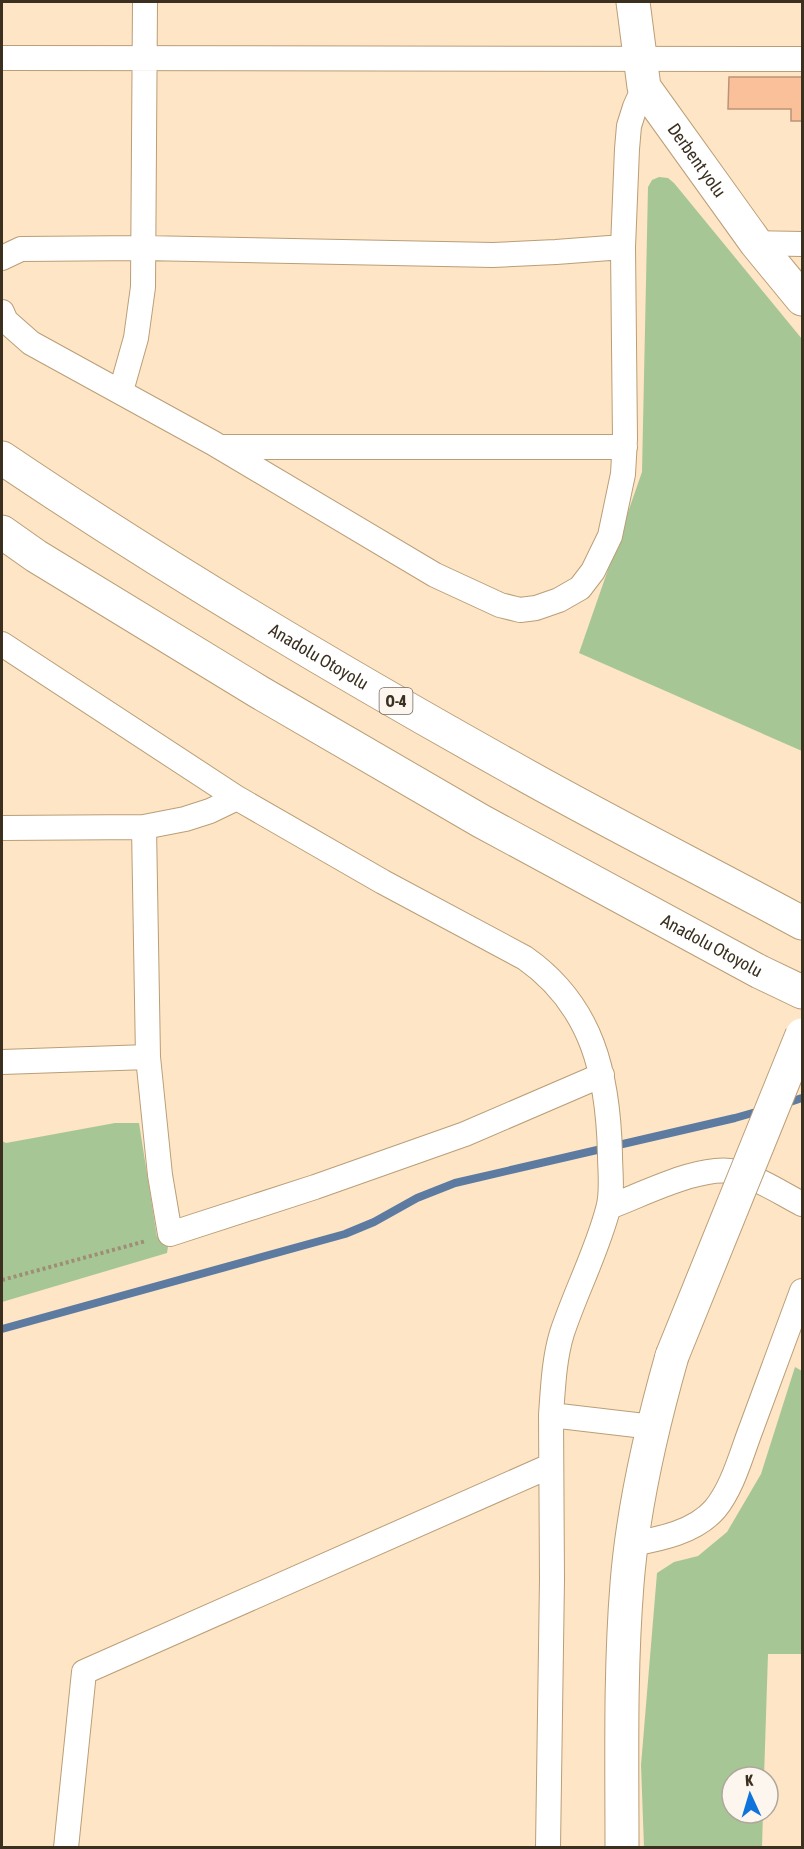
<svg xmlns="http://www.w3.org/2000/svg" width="804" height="1849" viewBox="0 0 804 1849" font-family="'Asap Condensed',sans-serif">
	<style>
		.green { fill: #a6c795 }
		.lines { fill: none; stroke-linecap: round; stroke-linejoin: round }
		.stream { stroke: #5d7ba1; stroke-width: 8 }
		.building { fill: #fac09a; stroke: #bc9378; stroke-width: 1.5 }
		.minor-casing { stroke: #ba9e77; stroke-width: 26 }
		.secondary-casing { stroke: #ba9e77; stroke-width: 35 }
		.motorway-casing { stroke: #ba9e77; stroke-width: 35 }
		.path { stroke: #9f8d75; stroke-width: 4; stroke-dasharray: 3 3; stroke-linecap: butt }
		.minor { stroke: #fff; stroke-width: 24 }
		.secondary { stroke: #fff; stroke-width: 33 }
		.motorway { stroke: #fff; stroke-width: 33 }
		.secondary-bridge-casing { stroke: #ba9e77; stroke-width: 35; stroke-linecap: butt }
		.secondary-bridge { stroke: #fff; stroke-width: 33 }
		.labels { text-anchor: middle; stroke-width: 5; stroke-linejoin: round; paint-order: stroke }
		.shield { fill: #fcf6ee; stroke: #756b5e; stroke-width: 1.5 }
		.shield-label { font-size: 16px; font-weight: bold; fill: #3b3020 }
		.street-label { font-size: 18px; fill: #3b3020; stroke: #fcf6ee }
	</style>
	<rect width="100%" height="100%" fill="#fde5c5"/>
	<path class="green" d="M659 177 668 178 674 183 802 339V751L579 653 642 472 648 187 652 180Z
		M115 1123H139L157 1237 170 1234 167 1253 2 1302V1141L6 1143Z
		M795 1367 802 1371V1654H768L764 1777H732V1813H763L762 1847H644L641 1765 657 1573 674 1562 698 1556 727 1532 761 1474Z"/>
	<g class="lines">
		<path class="stream" d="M784 1104 802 1098
			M2 1329 345 1234 374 1222 417 1198 455 1183 735 1118 763 1110"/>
	</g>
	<path class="building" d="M729 77H802V121H791V109H728Z"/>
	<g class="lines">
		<g class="minor-casing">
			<path id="minor" d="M2 58 802 59
				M756 243 802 244
				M2 258 21 249 143 248 493 255 556 252 623 247
				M2 312 6 321 31 343 213 443 435 575 500 605 520 610 536 608 559 600 580 588 593 571 610 536 623 474 625 439 623 247 627 149 629 126 635 107 644 87
				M121 391 136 338 143 287 145 2
				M222 447H625
				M2 644 237 798 383 882 525 958C593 1006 608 1075 610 1154 610 1171 613 1193 608 1209 597 1251 576 1291 562 1333 554 1359 553 1388 551 1415L653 1427
				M144 827 148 1057 160 1175 170 1234 315 1187 465 1134 602 1075
				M2 828 144 827 185 819 210 811 237 798
				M2 1062 148 1057
				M609 1207C642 1195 703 1163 736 1172 760 1179 781 1193 802 1204
				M632 1544C660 1539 695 1532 715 1509 733 1487 741 1455 751 1429 768 1383 785 1337 802 1291
				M66 1848 84 1672 550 1466
				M548 1848 552 1579 551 1415"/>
		</g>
		<g class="secondary-casing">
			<g id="secondary">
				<path id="s1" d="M633 2 644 87 756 243 802 299"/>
				<path d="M622 1848C622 1760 620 1672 627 1584 633 1507 651 1430 672 1356"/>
			</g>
		</g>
		<g class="motorway-casing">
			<g id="motorway">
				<path id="s2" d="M2 458C165 568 335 669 507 765 604 820 704 870 802 923"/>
				<path id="s3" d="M2 532 36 556 259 692 481 821 760 972 802 992"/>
			</g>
		</g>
		<path class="path" d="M2 1280 146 1241"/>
		<use href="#minor" class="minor"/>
		<use href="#secondary" class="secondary"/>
		<use href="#motorway" class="motorway"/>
		<g class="secondary-bridge-casing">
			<path id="secondary-bridge" d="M672 1356 802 1035"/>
		</g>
		<use href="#secondary-bridge" class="secondary-bridge"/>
	</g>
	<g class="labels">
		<rect class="shield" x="379.5" y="688" width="33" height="26" rx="4.5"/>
		<g class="shield-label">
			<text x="396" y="707">O-4</text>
		</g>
		<g class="street-label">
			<text dy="6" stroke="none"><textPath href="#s1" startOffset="176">Derbent yolu</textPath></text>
			<text dy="6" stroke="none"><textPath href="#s2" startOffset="374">Anadolu Otoyolu</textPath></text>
			<text dy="6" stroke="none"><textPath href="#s3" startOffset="822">Anadolu Otoyolu</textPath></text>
		</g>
	</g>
	<rect width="804" height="1849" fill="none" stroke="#3b3020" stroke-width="6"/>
	<g transform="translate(750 1795) rotate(356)"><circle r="28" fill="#fcf6ee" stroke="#afa79c" stroke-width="1.5"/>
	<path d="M0-4.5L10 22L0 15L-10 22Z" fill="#0e74dc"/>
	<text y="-9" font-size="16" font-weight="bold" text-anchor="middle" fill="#3b3020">K</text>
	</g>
</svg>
